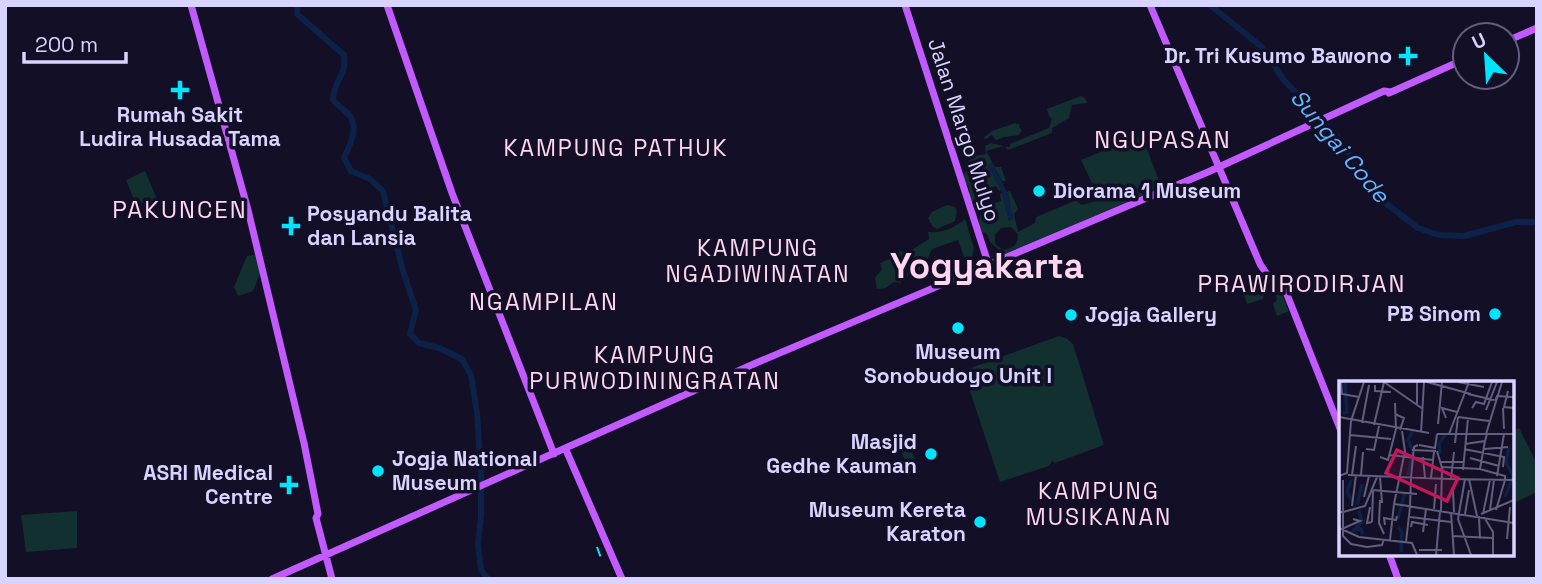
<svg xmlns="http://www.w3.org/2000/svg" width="1542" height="584" viewBox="0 0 1542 584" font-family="'Space Grotesk',sans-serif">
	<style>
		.green { fill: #12302f; fill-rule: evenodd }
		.water { fill: #0c2248 }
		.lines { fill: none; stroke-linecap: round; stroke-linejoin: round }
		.river { stroke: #0c2248; stroke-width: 6 }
		.major { stroke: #c25bff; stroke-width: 7 }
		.rail { stroke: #00e5ff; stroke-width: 2; stroke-dasharray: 10 9; stroke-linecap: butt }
		.poi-dot { fill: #00e5ff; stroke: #130f26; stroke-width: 2.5 }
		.labels { text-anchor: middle; stroke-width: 7; stroke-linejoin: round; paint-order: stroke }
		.poi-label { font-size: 21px; font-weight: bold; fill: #d9d4ff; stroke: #130f26; text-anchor: end }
		.street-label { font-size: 21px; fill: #d9d4ff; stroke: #130f26 }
		.water-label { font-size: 23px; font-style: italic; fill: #62b6ff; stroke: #130f26 }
		.neighbourhood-label { font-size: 23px; letter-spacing: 2px; fill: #ffd6f0; stroke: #130f26 }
		.quarter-label { font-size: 24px; letter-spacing: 2px; fill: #ffd6f0; stroke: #130f26 }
		.town-label { font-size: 35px; font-weight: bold; fill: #ffd6f0; stroke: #130f26 }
		.inset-river { fill: none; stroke: #0c2248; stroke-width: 3.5 }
		.inset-road { fill: none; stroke: #625e7d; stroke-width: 2 }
		.view { fill: #c2185b; fill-opacity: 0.15; stroke: #c2185b; stroke-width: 3.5 }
		.inset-edge { fill: none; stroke: #d9d4ff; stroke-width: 3.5 }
	</style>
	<rect width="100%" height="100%" fill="#130f26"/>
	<path class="green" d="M1081 96 1085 98 1087 103 1072 105 1069 118 1052 128V133L1008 150 1005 147H1010V144L1049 128 1052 119 1049 116 1047 109Z
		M1015 123 1020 125 1019 127 1022 130 1019 135 1004 137 996 140 992 135 986 139 983 138 992 131Z
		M1142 135 1160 184 1158 189 1004 254 990 242 987 234 982 232 978 226 981 212 975 213 967 196 970 192 968 185 965 183 963 176 968 168 970 157 986 154 985 146 991 143 1004 146 986 151 995 167H1001L1006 181H1002L992 163 988 165 1001 190 999 191 996 186 978 195 981 207 1001 201 1000 194 1002 193 1009 221 1010 202 1007 192 1010 191 1018 209 1014 214 1018 232 1035 223 1036 217 1077 200 1081 205 1100 200 1081 160ZM1011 227 1018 234C1018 245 1014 248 1003 250L995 244V235L1001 228Z
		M145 171 157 199 136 205 126 180Z
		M947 205 955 207 957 211 955 221 937 229 932 226 928 218 932 212Z
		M965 219 974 248 969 270 958 240 932 249 926 262 920 265V270L901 279V283L894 282 885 288 877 289 875 278 882 269 880 263 894 257 893 254 896 253 898 255 899 252 910 251 929 239 928 232C943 233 953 229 965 219Z
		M255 255 260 274 253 291 238 296 234 287 247 256Z
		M1269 285 1280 290 1289 311 1277 316 1273 304 1277 300 1274 288 1264 293 1263 299 1247 304 1243 293Z
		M1059 336 1066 338 1073 344 1104 445 1055 463 1052 461 1049 466 1000 482 964 373 968 369Z
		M1519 428 1537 464V492L1512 504V431Z
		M904 432 920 472 911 476 895 436Z
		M77 511V548L26 552 21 515Z"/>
	<path class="water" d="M992 163 1007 192 1014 219 1009 221 1001 190 988 165Z"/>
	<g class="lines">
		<path class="river" d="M298 5 297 14 344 55C347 77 334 78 333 100 337 105 340 107 345 111 361 123 351 143 344 158L351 171 370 179 383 191 403 271 416 310 410 334 419 343 439 348 462 359 471 375 477 412 481 473V516L478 544 481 570 488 579
			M1210 5 1263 48 1283 79 1336 135 1379 198 1418 228 1439 235 1464 236 1516 222H1537"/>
		<path class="major" d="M191 5 248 210 304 443 318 514 316 518 332 579
			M387 5 452 193 554 454
			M905 5 989 266
			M1150 5 1260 264 1268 276 1283 287 1286 292 1341 431
			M1507 41 1537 28
			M1389 93 1465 59
			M566 450 622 579
			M1389 554 1398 579
			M272 579 756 363 1208 172 1384 91 1391 92"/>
		<path class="rail" d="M597 547 601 558"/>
	</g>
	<g class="poi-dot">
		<path d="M1404.5 45.5h7v7h7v7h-7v7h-7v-7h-7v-7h7z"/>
		<path d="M176.5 79.5h7v7h7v7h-7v7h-7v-7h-7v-7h7z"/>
		<circle cx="1039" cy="191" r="7"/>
		<path d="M287.5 215.5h7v7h7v7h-7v7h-7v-7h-7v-7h7z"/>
		<circle cx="1495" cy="314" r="7"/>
		<circle cx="1071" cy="315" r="7"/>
		<circle cx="958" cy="328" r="7"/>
		<circle cx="931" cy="454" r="7"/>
		<circle cx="378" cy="471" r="7"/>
		<path d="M285.5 474.5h7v7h7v7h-7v7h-7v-7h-7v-7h7z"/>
		<circle cx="980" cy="522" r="7"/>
	</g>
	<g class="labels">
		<g class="poi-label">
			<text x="1392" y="63">Dr. Tri Kusumo Bawono</text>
			<text x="180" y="122" text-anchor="middle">Rumah Sakit<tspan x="180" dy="24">Ludira Husada Tama</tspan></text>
			<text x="1053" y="198" text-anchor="start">Diorama 1 Museum</text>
			<text x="307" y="221" text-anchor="start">Posyandu Balita<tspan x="307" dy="24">dan Lansia</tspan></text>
			<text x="1481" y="321">PB Sinom</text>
			<text x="1085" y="322" text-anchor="start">Jogja Gallery</text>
			<text x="958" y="359" text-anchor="middle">Museum<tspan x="958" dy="24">Sonobudoyo Unit I</tspan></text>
			<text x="917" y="449">Masjid<tspan x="917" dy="24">Gedhe Kauman</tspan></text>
			<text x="392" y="466" text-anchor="start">Jogja National<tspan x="392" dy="24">Museum</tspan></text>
			<text x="273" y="480">ASRI Medical<tspan x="273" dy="24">Centre</tspan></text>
			<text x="966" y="517">Museum Kereta<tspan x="966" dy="24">Karaton</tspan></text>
		</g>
		<g class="street-label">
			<text transform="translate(964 130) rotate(72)" y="7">Jalan Margo Mulyo</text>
		</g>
		<g class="water-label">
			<text transform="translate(1340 146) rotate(50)" y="8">Sungai Code</text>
		</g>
		<g class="neighbourhood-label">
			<text x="616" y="156">KAMPUNG PATHUK</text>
			<text x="758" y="256">KAMPUNG<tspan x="758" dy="26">NGADIWINATAN</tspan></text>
			<text x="655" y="363">KAMPUNG<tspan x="655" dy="26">PURWODININGRATAN</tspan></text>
			<text x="1099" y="499">KAMPUNG<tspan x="1099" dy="26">MUSIKANAN</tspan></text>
		</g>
		<g class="quarter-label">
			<text x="1163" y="148">NGUPASAN</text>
			<text x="180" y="218">PAKUNCEN</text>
			<text x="1302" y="292">PRAWIRODIRJAN</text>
			<text x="544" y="310">NGAMPILAN</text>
		</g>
		<g class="town-label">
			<text x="987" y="278">Yogyakarta</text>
		</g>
	</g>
	<g transform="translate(1339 381)">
		<rect width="175" height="175" fill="#130f26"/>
		<path class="inset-river" d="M4 32 8 31 6 1M101 72 100 62 107 53M69 94 74 70 69 59 74 50M12 99 8 111 14 121M166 116 174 95 167 81 170 66M18 124 23 103M20 130 23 141 15 149 22 148 24 153M59 138 66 111M59 146 63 151 62 171"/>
		<path class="inset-road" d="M2 1 3 13 20 16M45 1 84 28M88 1 132 13M119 1 145 6M36 4V10L52 11M169 10 165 26 175 27M129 13 155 19M156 20 158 15 175 16M56 22 57 48M78 24V1M133 27 137 21 145 23 153 1M164 27 165 48M147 29 158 1M56 33 65 37 61 49M0 36 90 52M119 36 150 40M107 37 103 27 118 31M23 42 30 4M99 43 103 1M35 44 45 1M63 50 66 70 55 123 70 125M82 52 85 1M98 53H175M110 53 130 1M147 53 163 1M11 54 52 58M116 62 119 36M126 63 146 60 148 53M80 64 96 67 98 53M27 68 35 69 40 45M125 68 165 76 164 86M145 68 169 66M73 69 97 70M98 70 103 87 102 130M51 74 94 79M41 76 49 79 57 48M84 76 86 97M131 77 160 85M102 81H124M103 86 141 88 166 95V99M141 88 146 60M124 89 129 37M9 94 111 98M13 94 17 65M22 94 24 71M0 95 8 92 12 40 25 1M158 95 165 53M41 96 43 122M72 97 75 66 79 64M92 97 95 71M109 98 175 99M112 98 115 71M126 98 119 138 132 174M130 98 138 135M34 109 78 113M114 109 115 131M25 116 30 95M41 119 40 142 45 153M13 125 17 94M68 125 175 142M71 125 72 97M31 126 28 142 33 141M95 128 97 103M151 129 155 99M157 129 166 99M0 131H4V99M112 131 115 174M126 133 130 109M142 133 175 119M144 133 151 99M140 135 141 158M71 136 112 141M145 136 154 151V174M33 141 34 110M46 144 45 137 57 139 58 135M72 146 73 141 89 144M0 147 20 156 73 162 78 174M5 147 21 140 14 138M84 151 87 128M4 155 12 163 28 166 43 164 45 158M113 155 153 157M4 156V131L26 125 38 96M168 158 171 126M51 159 55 123M67 161 71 126M80 169H103M97 174 101 130"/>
		<path class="view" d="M58 69 119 97 108 120 47 92Z"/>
		<rect width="175" height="175" class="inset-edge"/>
	</g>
	<rect width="1542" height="584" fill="none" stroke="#d9d4ff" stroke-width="14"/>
	<g transform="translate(1486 56) rotate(335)"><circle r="33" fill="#130f26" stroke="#625e7d" stroke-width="2"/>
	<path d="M0-5L12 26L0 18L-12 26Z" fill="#00e5ff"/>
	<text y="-10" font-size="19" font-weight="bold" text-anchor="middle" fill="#d9d4ff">U</text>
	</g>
	<path d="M24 52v10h102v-10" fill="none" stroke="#d9d4ff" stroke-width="3.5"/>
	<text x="35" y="52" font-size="21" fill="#d9d4ff" stroke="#130f26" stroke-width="5" paint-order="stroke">200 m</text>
</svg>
